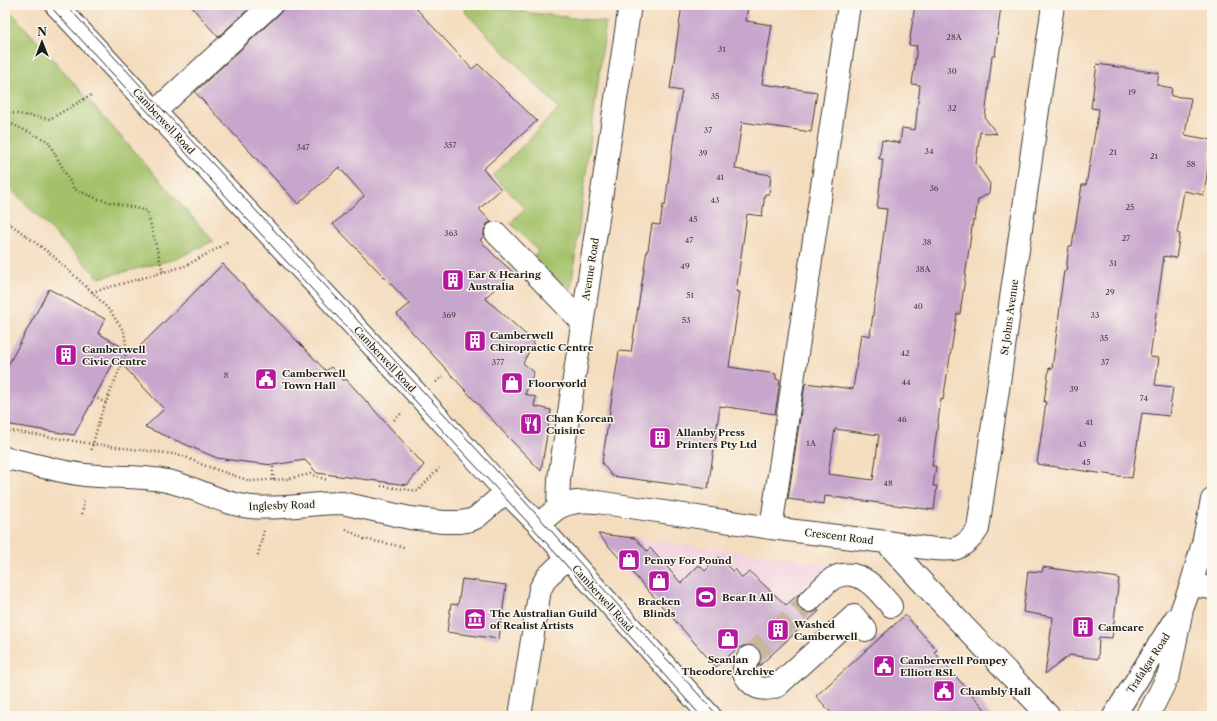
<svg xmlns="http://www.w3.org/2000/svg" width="1217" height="721" viewBox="0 0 1217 721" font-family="'Libre Caslon Text',serif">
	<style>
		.built { fill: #f3cfdf }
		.green { fill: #a3c169; stroke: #606e42 }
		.building { fill: #c7a5cc; fill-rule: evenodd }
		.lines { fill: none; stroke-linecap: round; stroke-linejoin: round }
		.minor-tunnel { stroke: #c9b69e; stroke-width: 22; stroke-dasharray: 22 11; stroke-linecap: butt }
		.minor-casing { stroke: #3c3934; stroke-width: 24 }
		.major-casing { stroke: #3c3934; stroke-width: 24 }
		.path { stroke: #3c3934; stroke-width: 2.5; stroke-dasharray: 1 3; stroke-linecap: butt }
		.minor { stroke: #fff; stroke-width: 22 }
		.major { stroke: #fff; stroke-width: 22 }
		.tram { stroke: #1c1c1c; stroke-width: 1 }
		.labels { text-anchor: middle; stroke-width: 3; stroke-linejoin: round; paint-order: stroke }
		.number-label { font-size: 8px; fill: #473e48 }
		.street-label { font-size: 10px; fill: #1c1c1c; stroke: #fbf7ec }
		.poi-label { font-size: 10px; font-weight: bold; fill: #1c1c1c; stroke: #fbf7ec; text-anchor: start }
	</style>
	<rect width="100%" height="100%" fill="#fbf7ec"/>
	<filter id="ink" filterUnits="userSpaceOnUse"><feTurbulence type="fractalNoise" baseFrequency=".025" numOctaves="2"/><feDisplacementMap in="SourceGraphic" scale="8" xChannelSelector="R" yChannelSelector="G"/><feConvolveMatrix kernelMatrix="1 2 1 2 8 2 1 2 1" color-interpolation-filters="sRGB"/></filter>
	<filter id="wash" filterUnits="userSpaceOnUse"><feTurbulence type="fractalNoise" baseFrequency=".012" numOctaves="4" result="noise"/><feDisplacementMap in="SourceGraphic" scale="16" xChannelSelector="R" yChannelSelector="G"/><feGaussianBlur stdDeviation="0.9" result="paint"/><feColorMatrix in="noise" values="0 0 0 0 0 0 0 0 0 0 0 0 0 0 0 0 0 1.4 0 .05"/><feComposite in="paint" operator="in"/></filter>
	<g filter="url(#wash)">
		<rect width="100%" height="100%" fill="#f4dcbe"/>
		<path class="built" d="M605 534 832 564 716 668 601 541Z"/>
		<path class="green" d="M467 5 606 22 568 311 524 266 538 251 510 223 525 208 493 176 559 108 465 12Z
			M5 13 13 14 213 241 176 259 99 278 5 183Z"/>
		<g id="blocks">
			<path class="building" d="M190 5H253L218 37Z
				M283 5H413L472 69 478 64 537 121 483 169 501 189 479 209 491 222 487 224 484 230V236L480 240 495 256 513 272 485 298 534 342 523 363 534 372 525 394 536 397 534 406 551 410 541 471 508 437 412 332 397 314 410 304 333 224 364 196 339 167 298 204 195 92 279 14 283 9Z
				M682 5H748L746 21 772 25 762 84 817 92 811 132 742 122 735 169 771 175 769 194H765L762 216 747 214 736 292H740L729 367 776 374V379L780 380 775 414 720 406 708 489 612 476 602 463 619 351 631 352 647 250H648L652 224 660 225 663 205 665 206 674 135 682 91 670 89Z
				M915 5H1001L995 56H992L985 118 997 134 980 132 976 163 990 184 989 193 978 200 975 220H973L960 314H957L943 400 941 399 932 466H936L933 486H937L934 510 825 496 824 504 788 499 805 383 853 389 861 334 870 336 887 209 877 208 883 159H879L882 140 900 143 902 128 915 130 920 85 912 84 917 46 909 45ZM835 429 879 435 873 480 828 474Z
				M1097 64 1159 73 1157 85 1172 88 1171 96 1191 98 1185 135 1212 140 1204 195 1184 191 1177 233 1180 234 1176 258 1164 256 1150 357 1159 358 1155 385 1173 387 1169 416 1142 413 1132 478 1037 464 1046 402H1044L1049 368 1052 369 1061 300H1060L1064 271H1066L1069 246H1072L1082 185H1086L1099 109 1091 108Z
				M223 264 326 371 331 367 344 381 346 379 424 465 407 485 317 473 305 460 273 465 245 462 217 458 145 427 164 409 116 358 74 435 11 425 5 418V371L49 289 105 319 98 333 133 353Z
				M598 534 635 538 647 551 650 548 681 583 699 565 705 571 719 557 732 571 735 569 742 578 750 572 786 605 799 594 797 598V604L801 610 806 613H812L818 610 819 611 758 667 761 658 760 651 755 646 749 645 743 646 740 648 739 647 716 667Z
				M1043 567 1119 578 1112 638 1099 637 1098 659 1070 655 1045 674 1053 617 1023 612 1028 571 1042 572Z
				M462 579 506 585 499 639 447 632 451 604 458 605Z
				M905 615 937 650 934 652 991 716H834L816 696Z"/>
		</g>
	</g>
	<g filter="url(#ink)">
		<use href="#blocks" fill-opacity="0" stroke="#3c3934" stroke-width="1"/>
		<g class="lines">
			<path class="minor-tunnel" d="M749 657 809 601"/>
			<g class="minor-casing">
				<path id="minor" d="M153 110 160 107 271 5
					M496 233 582 322
					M5 458C32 463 58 472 85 475 112 478 140 475 167 481 196 487 221 504 251 507 281 510 312 503 342 503L410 518 443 522H460L471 520 477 517 506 492
					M558 508C571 501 582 501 597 502L771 528 886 542 920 580 1049 716
					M548 516 558 508 559 479 630 5
					M771 528 849 5
					M886 542C902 544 944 553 957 548 967 544 973 537 978 529L1053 5
					M1191 585 1212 588
					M809 601C816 594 824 585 832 579 838 575 846 574 853 575 870 579 880 593 891 606
					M749 657C746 662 743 667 744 673 745 676 747 678 749 681 757 690 765 691 777 686L854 616 866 630
					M520 716 540 589 547 577 567 558"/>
			</g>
			<g class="major-casing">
				<path id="major" d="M56 5 399 374 506 492 538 524 710 716
					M1114 716 1175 619
					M1148 716 1169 674 1182 609 1191 585 1203 543 1212 500"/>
			</g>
			<path class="path" d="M5 112 50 119 93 94
				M5 121 48 141 74 189 98 199 147 211 163 272
				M5 220 52 255 92 292 111 312 124 332 127 351 100 417 91 452
				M92 292 185 266 220 247 228 241
				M436 382 443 376
				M94 397 106 403
				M394 420 403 412
				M5 430 93 444 181 455 203 465 250 481 288 479 310 474 327 480
				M273 480V465
				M381 486 418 491 439 468
				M82 514 84 499
				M346 529 364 539 404 547
				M258 555 264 530
				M1072 714 1075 711 1082 716"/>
			<use href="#minor" class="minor"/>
			<use href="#major" class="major"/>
			<path class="tram" d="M49 5 533 528 701 716
				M66 5 518 494 718 716"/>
		</g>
	</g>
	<defs>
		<g id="building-square" transform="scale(1.15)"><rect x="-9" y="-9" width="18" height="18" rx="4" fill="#b5179e" stroke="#fbf7ec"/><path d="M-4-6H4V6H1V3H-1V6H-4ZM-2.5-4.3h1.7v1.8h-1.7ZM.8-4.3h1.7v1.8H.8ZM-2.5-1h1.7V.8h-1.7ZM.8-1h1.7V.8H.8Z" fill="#fff"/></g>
		<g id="civic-square" transform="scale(1.15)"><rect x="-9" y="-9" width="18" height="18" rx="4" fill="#b5179e" stroke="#fbf7ec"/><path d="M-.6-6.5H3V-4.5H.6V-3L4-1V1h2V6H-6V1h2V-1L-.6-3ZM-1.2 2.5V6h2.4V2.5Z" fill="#fff"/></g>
		<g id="shop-square" transform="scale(1.15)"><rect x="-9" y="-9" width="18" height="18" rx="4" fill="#b5179e" stroke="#fbf7ec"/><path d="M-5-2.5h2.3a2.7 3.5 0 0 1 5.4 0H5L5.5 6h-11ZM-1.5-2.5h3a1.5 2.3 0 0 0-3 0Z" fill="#fff"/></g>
		<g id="restaurant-square" transform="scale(1.15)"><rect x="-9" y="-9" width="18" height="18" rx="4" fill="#b5179e" stroke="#fbf7ec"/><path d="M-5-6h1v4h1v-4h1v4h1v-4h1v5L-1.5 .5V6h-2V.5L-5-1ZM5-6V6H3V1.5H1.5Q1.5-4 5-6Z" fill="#fff"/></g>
		<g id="stadium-square" transform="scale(1.15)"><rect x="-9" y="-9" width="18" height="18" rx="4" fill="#b5179e" stroke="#fbf7ec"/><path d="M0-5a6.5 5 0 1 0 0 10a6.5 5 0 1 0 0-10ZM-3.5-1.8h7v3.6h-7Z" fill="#fff"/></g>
		<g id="museum-square" transform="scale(1.15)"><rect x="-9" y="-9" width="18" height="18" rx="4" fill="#b5179e" stroke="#fbf7ec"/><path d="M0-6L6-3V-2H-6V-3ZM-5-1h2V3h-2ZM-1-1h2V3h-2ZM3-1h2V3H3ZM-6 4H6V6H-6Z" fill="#fff"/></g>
	</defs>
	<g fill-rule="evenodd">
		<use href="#building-square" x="453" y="280"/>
		<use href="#building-square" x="475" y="341"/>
		<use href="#building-square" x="66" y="355"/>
		<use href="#civic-square" x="266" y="379"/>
		<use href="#shop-square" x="512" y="383"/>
		<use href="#restaurant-square" x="531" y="424"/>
		<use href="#building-square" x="660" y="438"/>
		<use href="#shop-square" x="629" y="560"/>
		<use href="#shop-square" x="659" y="581"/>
		<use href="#stadium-square" x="706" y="597"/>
		<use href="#museum-square" x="475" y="619"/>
		<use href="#building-square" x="1083" y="627"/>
		<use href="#building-square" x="778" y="630"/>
		<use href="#shop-square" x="728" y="639"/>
		<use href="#civic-square" x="884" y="666"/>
		<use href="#civic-square" x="944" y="691"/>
	</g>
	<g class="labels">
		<g class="number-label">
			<text x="954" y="40">28A</text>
			<text x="722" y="52">31</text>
			<text x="952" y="74">30</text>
			<text x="1132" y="95">19</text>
			<text x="715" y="99">35</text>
			<text x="952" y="111">32</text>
			<text x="708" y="133">37</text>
			<text x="450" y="148">357</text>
			<text x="303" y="150">347</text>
			<text x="929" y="154">34</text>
			<text x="1113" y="155">21</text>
			<text x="703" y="156">39</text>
			<text x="1154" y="159">21</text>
			<text x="1191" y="167">58</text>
			<text x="720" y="180">41</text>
			<text x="934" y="191">36</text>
			<text x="715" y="203">43</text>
			<text x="1130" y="210">25</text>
			<text x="693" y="222">45</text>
			<text x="451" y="236">363</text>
			<text x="1126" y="241">27</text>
			<text x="689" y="243">47</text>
			<text x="927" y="245">38</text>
			<text x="1113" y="266">31</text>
			<text x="685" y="269">49</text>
			<text x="923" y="272">38A</text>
			<text x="1110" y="295">29</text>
			<text x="690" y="298">51</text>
			<text x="918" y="309">40</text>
			<text x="449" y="318">369</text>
			<text x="1095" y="318">33</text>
			<text x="686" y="323">53</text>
			<text x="1104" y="341">35</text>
			<text x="905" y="356">42</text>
			<text x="498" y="365">377</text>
			<text x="1105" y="365">37</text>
			<text x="226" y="378">8</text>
			<text x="906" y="385">44</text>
			<text x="1074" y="392">39</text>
			<text x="1144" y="401">74</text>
			<text x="902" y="422">46</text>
			<text x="1089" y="425">41</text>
			<text x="811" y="446">1A</text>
			<text x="1082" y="447">43</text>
			<text x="1086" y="465">45</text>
			<text x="888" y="486">48</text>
		</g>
		<g class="street-label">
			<text transform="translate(164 121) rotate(47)" y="4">Camberwell Road</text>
			<text transform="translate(590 269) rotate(-81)" y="4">Avenue Road</text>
			<text transform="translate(1009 317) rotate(-82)" y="4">St Johns Avenue</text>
			<text transform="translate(385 359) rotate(47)" y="4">Camberwell Road</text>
			<text transform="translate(282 505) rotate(-2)" y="4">Inglesby Road</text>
			<text transform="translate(839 536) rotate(7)" y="4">Crescent Road</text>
			<text transform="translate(603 598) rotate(48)" y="4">Camberwell Road</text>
			<text transform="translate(1148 663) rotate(-57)" y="4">Trafalgar Road</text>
		</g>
		<g class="poi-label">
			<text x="468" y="278">Ear &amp; Hearing<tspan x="468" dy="12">Australia</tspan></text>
			<text x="490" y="339">Camberwell<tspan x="490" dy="12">Chiropractic Centre</tspan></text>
			<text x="82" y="353">Camberwell<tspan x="82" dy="12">Civic Centre</tspan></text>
			<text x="282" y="377">Camberwell<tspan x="282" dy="12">Town Hall</tspan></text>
			<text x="528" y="387">Floorworld</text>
			<text x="546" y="422">Chan Korean<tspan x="546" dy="12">Cuisine</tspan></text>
			<text x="676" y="436">Allanby Press<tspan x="676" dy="12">Printers Pty Ltd</tspan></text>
			<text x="644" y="564">Penny For Pound</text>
			<text x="722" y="601">Bear It All</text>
			<text x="659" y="605" text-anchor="middle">Bracken<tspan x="659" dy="12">Blinds</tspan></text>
			<text x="490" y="617">The Australian Guild<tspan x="490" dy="12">of Realist Artists</tspan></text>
			<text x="794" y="628">Washed<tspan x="794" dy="12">Camberwell</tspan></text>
			<text x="1098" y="631">Camcare</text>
			<text x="728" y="663" text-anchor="middle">Scanlan<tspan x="728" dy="12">Theodore Archive</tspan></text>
			<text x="900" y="664">Camberwell Pompey<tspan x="900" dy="12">Elliott RSL</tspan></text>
			<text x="960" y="695">Chambly Hall</text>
		</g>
	</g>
	<rect width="1217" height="721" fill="none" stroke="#fbf7ec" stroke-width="20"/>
	<g transform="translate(42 42)" stroke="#fbf7ec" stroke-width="3" paint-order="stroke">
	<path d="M0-3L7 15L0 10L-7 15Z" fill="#1c1c1c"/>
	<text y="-6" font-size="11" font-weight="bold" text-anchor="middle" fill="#1c1c1c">N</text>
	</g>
</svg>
